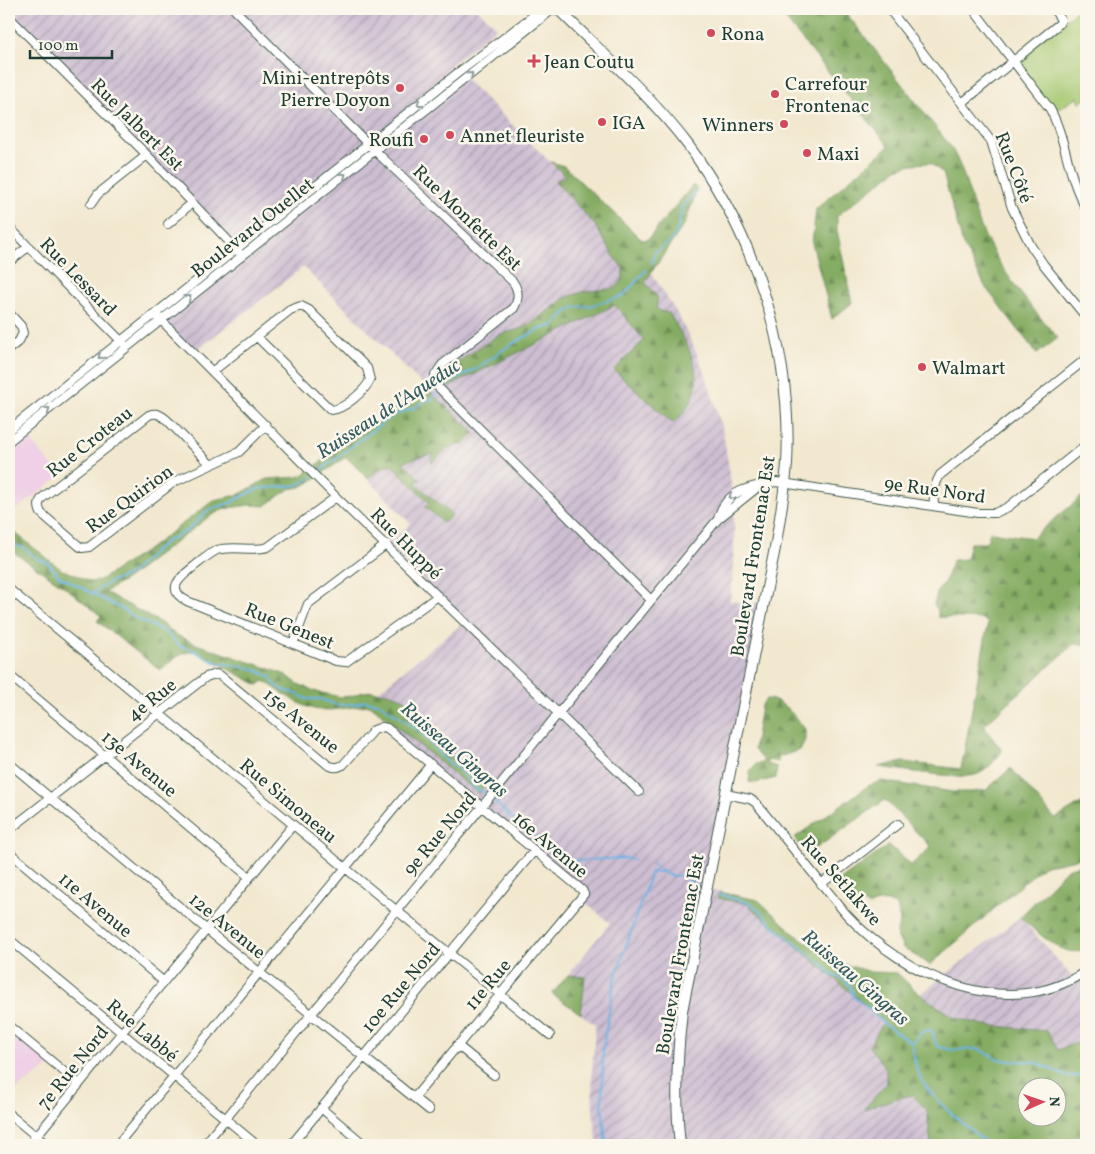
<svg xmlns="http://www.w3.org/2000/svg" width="1095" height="1154" viewBox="0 0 1095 1154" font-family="Vollkorn,serif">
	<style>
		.built { fill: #efd0e6 }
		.industrial { fill: url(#industrial-furrows); fill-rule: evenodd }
		.forest { fill: url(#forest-firs); stroke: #52744b; fill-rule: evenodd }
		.green { fill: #a5c76f; stroke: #628252 }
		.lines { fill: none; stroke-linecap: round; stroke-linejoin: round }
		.stream { stroke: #6ab4e3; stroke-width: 2 }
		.minor-casing { stroke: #3f574b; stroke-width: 10 }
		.major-casing { stroke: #3f574b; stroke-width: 12 }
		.minor { stroke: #fff; stroke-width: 8 }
		.major { stroke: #fff; stroke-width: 10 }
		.oneway { stroke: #8f9e9a }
		.poi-dot { fill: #d1495b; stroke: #fbf7ec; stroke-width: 2 }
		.labels { text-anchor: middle; stroke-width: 5; stroke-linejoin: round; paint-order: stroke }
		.poi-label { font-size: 19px; fill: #1f3d34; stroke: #fbf7ec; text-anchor: start }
		.street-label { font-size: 19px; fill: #1f3d34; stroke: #fbf7ec }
		.water-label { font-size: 20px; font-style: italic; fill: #325b60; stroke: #fbf7ec }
	</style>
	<defs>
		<pattern id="industrial-furrows" width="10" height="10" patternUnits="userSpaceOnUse" patternTransform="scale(1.25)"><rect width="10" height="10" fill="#cdbed2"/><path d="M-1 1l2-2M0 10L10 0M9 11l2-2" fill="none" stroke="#a69cab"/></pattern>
		<pattern id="forest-firs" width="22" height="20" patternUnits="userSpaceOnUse" patternTransform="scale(1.25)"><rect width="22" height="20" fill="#84ac62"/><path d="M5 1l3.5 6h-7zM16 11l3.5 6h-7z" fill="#6b8d52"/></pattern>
	</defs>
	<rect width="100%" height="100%" fill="#fbf7ec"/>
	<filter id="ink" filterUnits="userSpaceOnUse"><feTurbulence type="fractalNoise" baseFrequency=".02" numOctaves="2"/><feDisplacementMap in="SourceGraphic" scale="10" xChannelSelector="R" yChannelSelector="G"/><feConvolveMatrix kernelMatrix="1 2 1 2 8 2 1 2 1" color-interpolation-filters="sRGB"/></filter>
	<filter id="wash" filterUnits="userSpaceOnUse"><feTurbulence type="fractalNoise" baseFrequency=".0096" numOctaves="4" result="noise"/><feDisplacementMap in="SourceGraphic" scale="20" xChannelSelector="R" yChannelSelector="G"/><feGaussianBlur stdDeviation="1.12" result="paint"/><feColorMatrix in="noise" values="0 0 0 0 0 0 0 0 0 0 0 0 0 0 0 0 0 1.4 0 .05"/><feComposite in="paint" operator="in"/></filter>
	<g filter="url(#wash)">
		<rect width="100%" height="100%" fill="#f2e8cf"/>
		<path class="built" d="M24 433 61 476 9 515V445Z
			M9 1029 53 1064 9 1095Z"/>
		<path class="industrial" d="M9 9H477L497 27 451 65 593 204 645 263 675 310 692 343 706 375 723 432 730 474 734 523V565L730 601 764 604 707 889 758 900 887 1020 1020 917 1074 979 1086 971V1145H598L593 1113 592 1073 595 1024 552 994 610 923 581 899 584 894 387 728 386 719 366 701 464 622 387 544 411 524 347 457 310 469 425 387 303 267 194 352 155 314 236 249 9 17ZM1028 1086H1058V1116H1028Z"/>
		<path class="forest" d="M777 9H843L951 147C967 174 971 207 985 236 1003 274 1030 306 1058 338L1037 354 986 288 963 245 943 173 930 163 912 164 897 169 837 216V230L852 303 832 319 812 243 816 209 889 146Z
			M551 162 564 166 642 240 648 239 693 185 697 190 685 223 645 282 658 298 656 307 660 311 669 313C685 340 709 376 688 407 683 414 679 419 672 423L614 370 644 340 615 305 448 387 444 383 441 375 443 372 498 335 520 329 533 322 565 298 582 292 616 288 623 279V268L615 258 594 224 555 181 565 176Z
			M425 387 475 433 463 444 448 448 431 464 433 453 403 462 420 479 415 483 452 515 444 523 425 507 429 503 427 500 392 465H387L367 478 346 457 310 482 300 487 289 489 265 506 250 505 236 507 224 509 210 516 127 579 105 592 161 623 176 635 196 644 268 668 286 675 298 684 317 692 341 697 352 696 362 692 372 691 393 694 413 703 418 711V719L430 735 464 769 485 784 479 794 370 705C353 706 337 711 320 710 300 708 281 691 264 681L258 685 195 651C180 652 172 661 160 670L97 621 101 616 65 587 9 549V528L62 570C72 572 81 578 90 582L100 580 149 549 214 500 238 495 267 479 297 477 303 475Z
			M1086 493V644H1074L985 724 986 730 1002 750 1001 753C994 761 988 770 978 774 963 781 898 769 878 767L903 762 961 769 988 623 983 619 938 617V610L934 605 938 589 944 583 953 560 966 559 970 543H984L988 539 990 532 1032 538Z
			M766 699C783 699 795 717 805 729V740L800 750 779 757 778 762 768 760 767 764 777 767 776 778 755 783 749 782 750 771 756 764 763 763V759L758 755 754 749 761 706Z
			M1011 768 1055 819 1086 800V857L1043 866 930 965 903 948 896 934 900 921 897 906C886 900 880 900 869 906L850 898 836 883 889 845 911 865 931 847 885 800 808 854 794 838 868 786 881 781 953 792H972L986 790Z
			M1086 863V948C1067 963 1034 929 1020 917L1067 869Z
			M719 892 758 900 796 935 837 962 871 972 897 973 917 992 953 1017 984 1025 1047 1031 1058 1050 1079 1042 1086 1044V1145H931L927 1110 912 1095 894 1099 864 1109 887 1083 885 1066 869 1047 884 1021 747 904 718 898ZM1028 1086H1058V1116H1028Z
			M568 975 585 977 581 1014 552 994Z"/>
		<path class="green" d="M1079 9H1086V98L1080 103 1078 97 1052 113 1013 61Z"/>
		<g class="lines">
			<path class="stream" d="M789 18 792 9
				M652 263 655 252 671 241 677 232 682 208 697 190
				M442 388 445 385 479 367 510 345 540 329 553 326 566 312 576 307 590 306 623 296 646 270
				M316 474 384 422 396 414 414 408 427 400H431L439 392
				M9 542H14L17 546 24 548 36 558 48 563 59 576 124 610 135 618 166 632 180 646 191 649 215 662 254 669 270 677 274 684 281 689 297 694 307 699H320L337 705 356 704 364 701 379 703 421 732 442 757 464 774 473 787 488 794
				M92 594 110 582 129 575 165 542 188 530 208 510 230 503 257 489 298 485 312 477
				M491 798 513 819 544 843 557 848 568 859 575 861 625 858 634 860
				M652 864 668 875 681 876 696 883
				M719 894 752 904 778 930 823 965 832 975 844 979 849 985 854 997 869 1009 884 1024 912 1043
				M912 1043 923 1031 930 1030 933 1032 936 1045 939 1047 953 1050 979 1049 998 1059 1010 1061 1035 1062 1066 1076H1086
				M912 1044C914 1056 915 1070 922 1081 939 1106 966 1126 989 1145
				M606 1145 602 1104 603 1047 614 982 651 872H661"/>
		</g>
	</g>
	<g filter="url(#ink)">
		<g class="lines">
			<g class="minor-casing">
				<path id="minor" d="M234 9 368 144 513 282C519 291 519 298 514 308L442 365 435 375 438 387 650 599
					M889 9 991 141 1012 208 1031 246 1044 265 1086 317
					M973 9 1050 109C1067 140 1067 177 1086 208
					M9 17 147 155 238 251
					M962 103 1059 24 1061 20 1054 9
					M91 204 98 194 147 155
					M168 224 192 203
					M9 227 123 343
					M9 262 28 247
					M9 313 21 326 23 333 19 341 9 349
					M155 314 336 497 639 792
					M213 371 290 310 301 306 309 310 367 368 370 380C365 391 343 410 331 410L257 337
					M9 430 459 72 542 9
					M9 441 553 9
					M211 465 167 420C161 415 157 412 149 415L42 498C38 503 38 507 41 513L79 546 82 548 89 547 174 482 239 452 266 425
					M336 497 268 547C252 552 233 545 217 550 210 553 203 560 197 564 185 574 162 588 187 601L336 661 346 662 438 596
					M934 506C933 494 934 485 940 475L1086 359
					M718 519C725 490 751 486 776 482L978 513H995L1008 507 1086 445
					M9 589 396 910 550 1035
					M293 644 308 604 387 544
					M9 675 249 877
					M9 763 206 929 429 1110
					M726 794 750 799 756 803 846 914C904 977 1008 1024 1086 971
					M9 830 206 677 216 674 221 676 328 765C334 768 337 768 343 765L374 730 382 727 387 728 582 890 584 894 414 1098
					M9 852 163 981
					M821 884 898 824
					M9 939 257 1145
					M9 1026 79 1084
					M457 1045 494 1075
					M321 1108 365 1145
					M9 1114 47 1145
					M29 1145 293 825
					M117 1145 431 764
					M204 1145 718 519 758 487
					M291 1145 534 851"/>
			</g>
			<g class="major-casing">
				<path id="major" d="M558 9C602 53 650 95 688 145 755 236 793 351 787 464 785 490 780 517 776 543L682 1011C677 1056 675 1100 680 1145"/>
			</g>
			<use href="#minor" class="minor"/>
			<use href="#major" class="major"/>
		</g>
		<defs><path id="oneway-chevron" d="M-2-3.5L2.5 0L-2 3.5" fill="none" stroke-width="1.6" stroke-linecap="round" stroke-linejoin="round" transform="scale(1.25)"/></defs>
		<g class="oneway">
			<use href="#oneway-chevron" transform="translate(470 75) rotate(-40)"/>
			<use href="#oneway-chevron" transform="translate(420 103) rotate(142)"/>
			<use href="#oneway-chevron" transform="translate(343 176) rotate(-38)"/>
			<use href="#oneway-chevron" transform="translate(188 298) rotate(-38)"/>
			<use href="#oneway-chevron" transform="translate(101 356) rotate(141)"/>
			<use href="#oneway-chevron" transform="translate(47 410) rotate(-39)"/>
			<use href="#oneway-chevron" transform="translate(732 496) rotate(143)"/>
		</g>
	</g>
	<g class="poi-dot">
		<circle cx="711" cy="33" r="5"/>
		<path d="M531.5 53.5h5v5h5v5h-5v5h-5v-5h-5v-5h5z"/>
		<circle cx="400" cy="88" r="5"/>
		<circle cx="775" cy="94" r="5"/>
		<circle cx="602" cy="122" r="5"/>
		<circle cx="784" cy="124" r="5"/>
		<circle cx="450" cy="135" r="5"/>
		<circle cx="424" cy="139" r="5"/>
		<circle cx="807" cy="153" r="5"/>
		<circle cx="922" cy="367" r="5"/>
	</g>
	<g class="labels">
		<g class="poi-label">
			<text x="721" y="40">Rona</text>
			<text x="544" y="68">Jean Coutu</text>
			<text x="390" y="84" text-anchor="end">Mini-entrepôts<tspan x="390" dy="22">Pierre Doyon</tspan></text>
			<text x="785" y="90">Carrefour<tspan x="785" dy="22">Frontenac</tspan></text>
			<text x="612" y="129">IGA</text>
			<text x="774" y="131" text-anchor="end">Winners</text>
			<text x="460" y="142">Annet fleuriste</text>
			<text x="414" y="146" text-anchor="end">Roufi</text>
			<text x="817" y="160">Maxi</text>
			<text x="932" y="374">Walmart</text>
		</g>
		<g class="street-label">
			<text transform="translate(138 124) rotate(45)" y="7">Rue Jalbert Est</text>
			<text transform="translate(1015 167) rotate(69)" y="7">Rue Côté</text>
			<text transform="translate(468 217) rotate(44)" y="7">Rue Monfette Est</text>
			<text transform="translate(252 227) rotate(-38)" y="7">Boulevard Ouellet</text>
			<text transform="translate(79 276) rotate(46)" y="7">Rue Lessard</text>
			<text transform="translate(89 441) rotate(-38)" y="7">Rue Croteau</text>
			<text transform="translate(935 489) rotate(8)" y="7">9e Rue Nord</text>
			<text transform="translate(129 498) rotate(-36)" y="7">Rue Quirion</text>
			<text transform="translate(407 543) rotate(45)" y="7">Rue Huppé</text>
			<text transform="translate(752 556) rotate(-81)" y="7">Boulevard Frontenac Est</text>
			<text transform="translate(290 625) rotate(22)" y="7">Rue Genest</text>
			<text transform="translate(151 699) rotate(-38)" y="7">4e Rue</text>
			<text transform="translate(302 720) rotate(39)" y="7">15e Avenue</text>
			<text transform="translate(140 763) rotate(40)" y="7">13e Avenue</text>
			<text transform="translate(289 800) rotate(40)" y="7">Rue Simoneau</text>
			<text transform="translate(439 833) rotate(-50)" y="7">9e Rue Nord</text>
			<text transform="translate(551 844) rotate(40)" y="7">16e Avenue</text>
			<text transform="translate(842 880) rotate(49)" y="7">Rue Setlakwe</text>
			<text transform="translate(96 904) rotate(40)" y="7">11e Avenue</text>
			<text transform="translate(228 925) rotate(39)" y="7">12e Avenue</text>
			<text transform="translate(679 954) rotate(-80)" y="7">Boulevard Frontenac Est</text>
			<text transform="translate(487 984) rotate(-50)" y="7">11e Rue</text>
			<text transform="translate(400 987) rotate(-50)" y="7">10e Rue Nord</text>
			<text transform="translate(143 1030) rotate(40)" y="7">Rue Labbé</text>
			<text transform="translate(72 1067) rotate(-51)" y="7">7e Rue Nord</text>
		</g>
		<g class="water-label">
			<text transform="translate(388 408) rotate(-33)" y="7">Ruisseau de l'Aqueduc</text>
			<text transform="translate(455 749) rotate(41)" y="7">Ruisseau Gingras</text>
			<text transform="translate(856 977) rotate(41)" y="7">Ruisseau Gingras</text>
		</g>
	</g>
	<rect width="1095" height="1154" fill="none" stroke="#fbf7ec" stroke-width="30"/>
	<g transform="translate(1042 1102) rotate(88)"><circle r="24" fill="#fbf7ec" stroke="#a3ada2"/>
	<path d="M0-4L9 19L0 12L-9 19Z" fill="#d1495b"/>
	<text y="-8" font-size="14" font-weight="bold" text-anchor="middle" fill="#1f3d34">N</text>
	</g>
	<path d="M30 50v8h82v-8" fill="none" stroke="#1f3d34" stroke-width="2.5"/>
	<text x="38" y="50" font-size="15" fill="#1f3d34" stroke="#fbf7ec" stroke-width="4" paint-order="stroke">100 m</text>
</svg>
